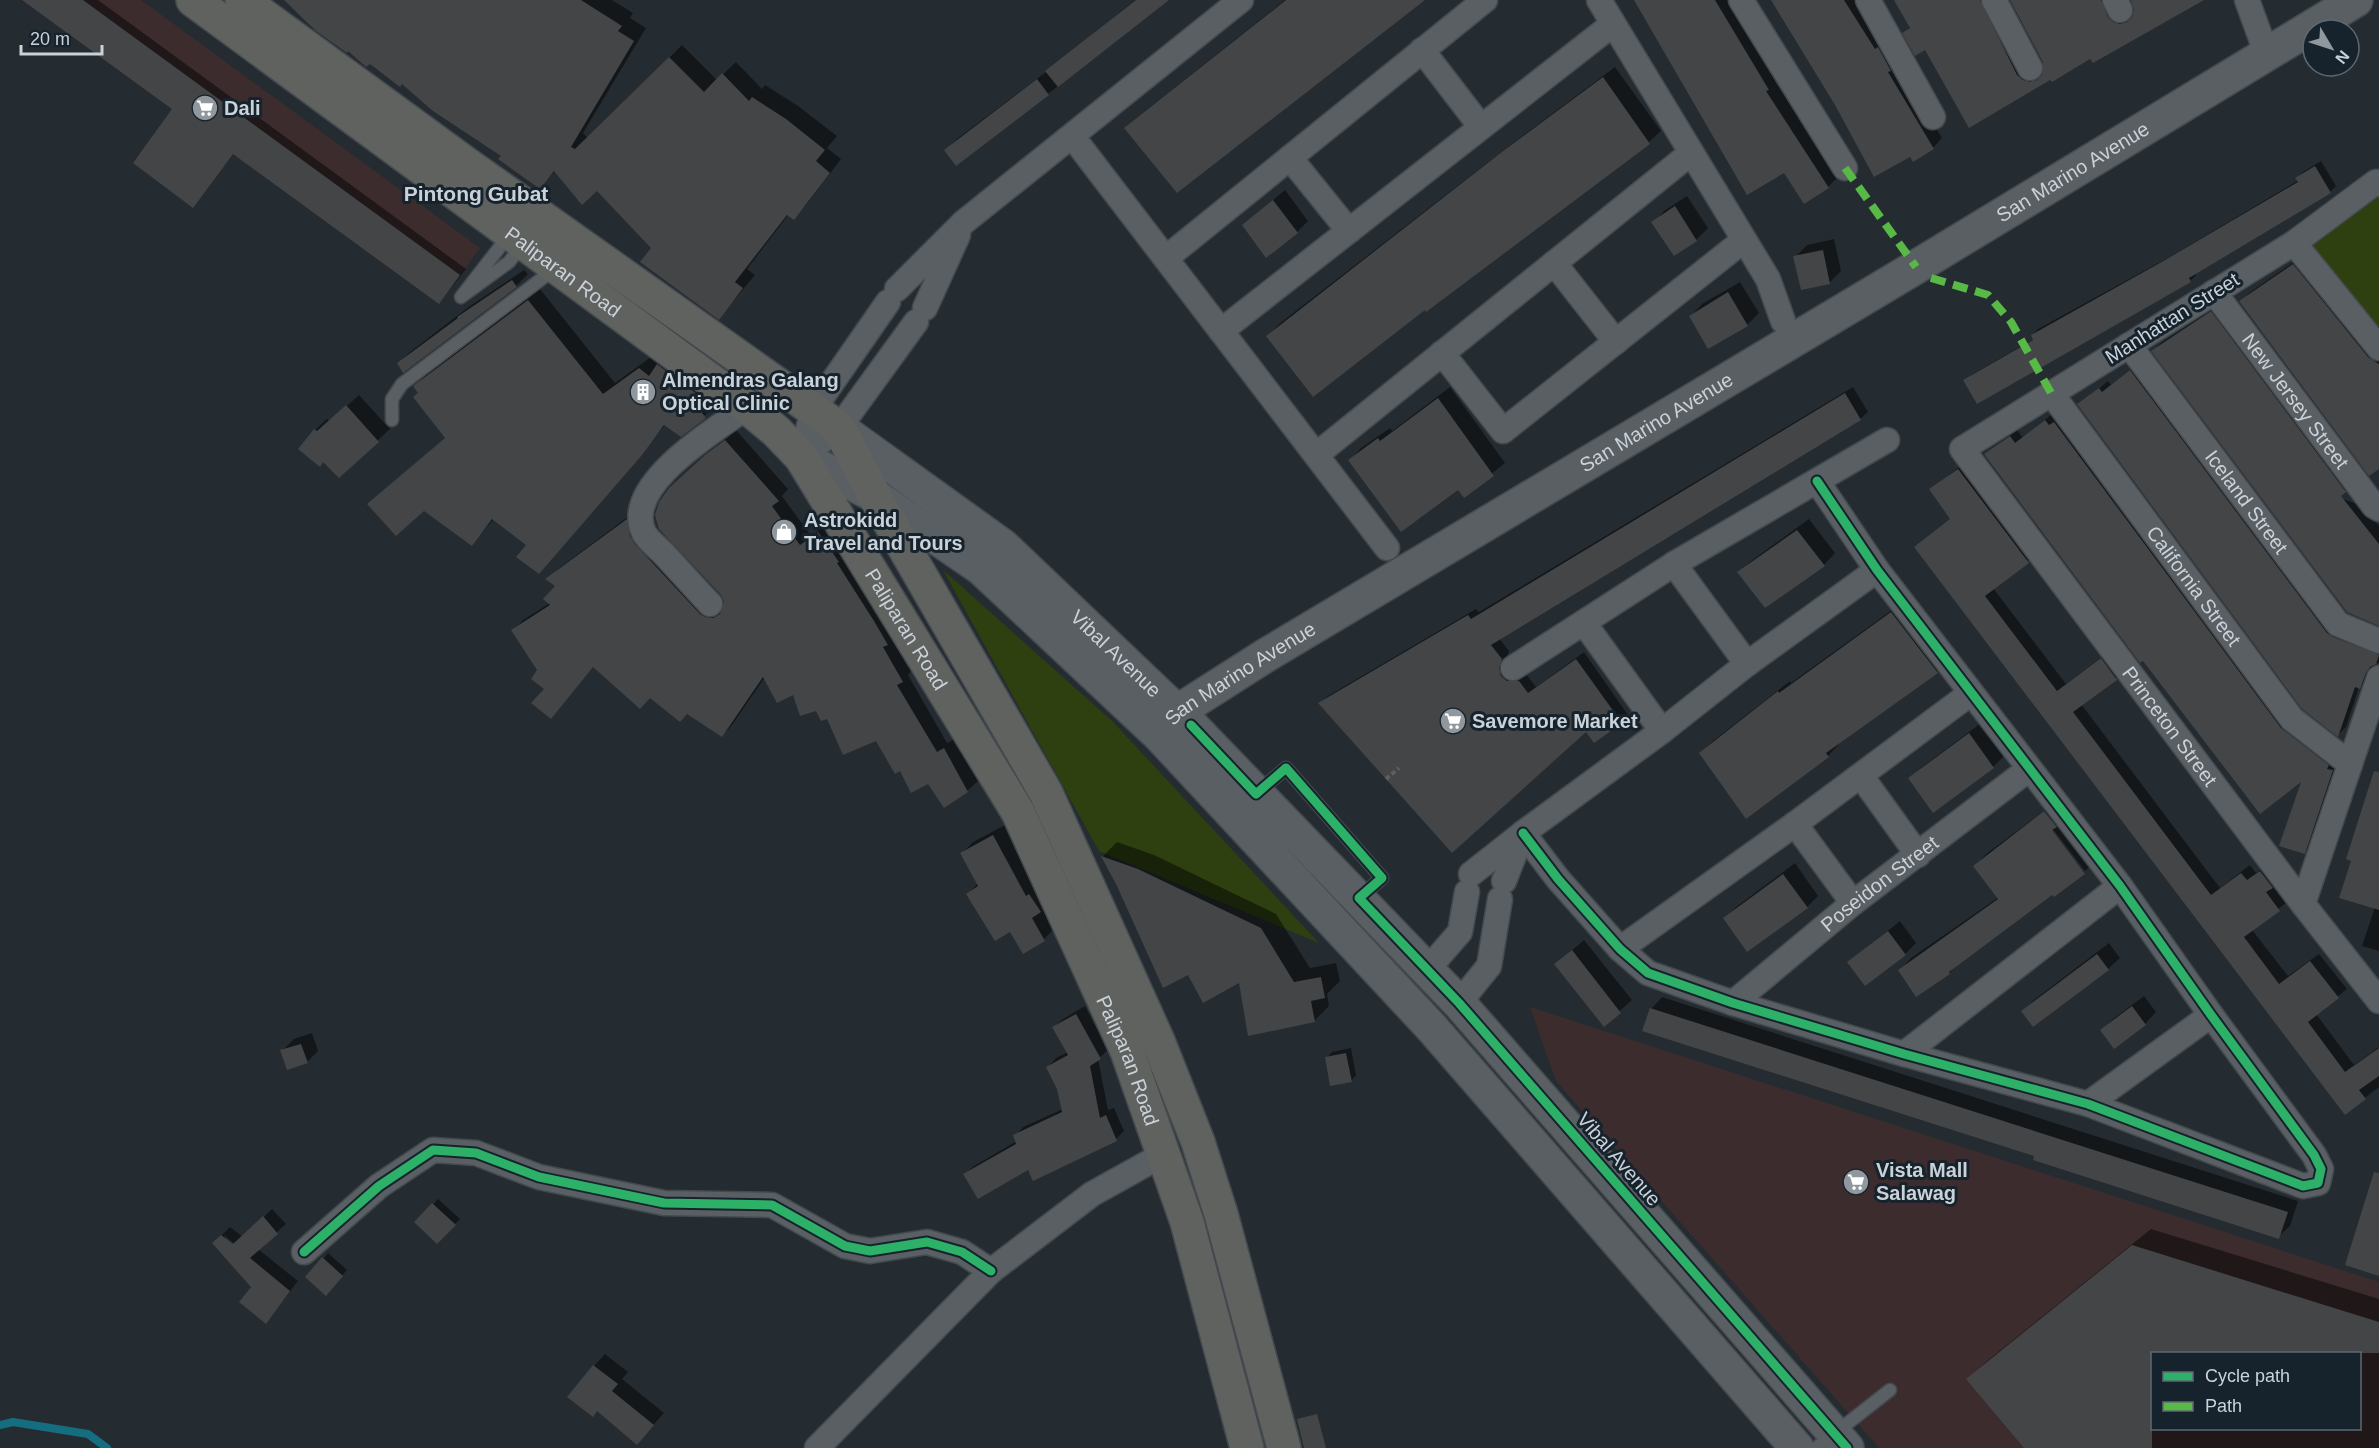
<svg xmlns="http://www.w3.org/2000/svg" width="2379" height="1448" viewBox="0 0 2379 1448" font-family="Helvetica,sans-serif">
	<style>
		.commercial { fill: #3c2c2e; fill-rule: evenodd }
		.green { fill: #2e4010 }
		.shadow { fill: #0007; fill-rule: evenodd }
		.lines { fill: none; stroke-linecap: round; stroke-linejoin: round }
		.stream { stroke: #146e7f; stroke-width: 8 }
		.building { fill: #444547 }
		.service-casing { stroke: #434a4f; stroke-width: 15 }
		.minor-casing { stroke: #434a4f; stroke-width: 27 }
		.secondary-casing { stroke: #434a4f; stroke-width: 36 }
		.primary-casing { stroke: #434a4f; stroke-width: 36 }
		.path { stroke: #5a5f62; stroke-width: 4; stroke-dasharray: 4.5 3; stroke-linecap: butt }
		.service { stroke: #5a5f63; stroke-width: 12 }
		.minor { stroke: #5a5f63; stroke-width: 24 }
		.secondary { stroke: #5a5f63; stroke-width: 33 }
		.primary { stroke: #606260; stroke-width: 33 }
		.quiet { stroke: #58b947; stroke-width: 8; stroke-dasharray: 15 8; stroke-linecap: butt }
		.cycleway-casing { stroke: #16232d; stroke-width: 13 }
		.cycleway { stroke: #2db169; stroke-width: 9 }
		.labels { text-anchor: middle; stroke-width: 6; stroke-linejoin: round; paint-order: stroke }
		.poi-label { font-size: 20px; font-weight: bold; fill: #cad2d9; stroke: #16232d; text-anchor: start }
		.street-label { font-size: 20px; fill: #cad2d9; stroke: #16232d }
		.neighbourhood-label { font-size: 21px; font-weight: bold; fill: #cad2d9; stroke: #16232d }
	</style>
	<rect width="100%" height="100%" fill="#252c31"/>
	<path class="commercial" d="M22 0H141L480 248 439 304Z
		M1530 1007 2379 1282V1448H1879L1556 1081ZM2152 1354H2360V1428H2152Z"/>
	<path class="green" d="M2376 196 2379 197V334L2306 244Z
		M943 570 1112 721 1319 943 1099 851Z"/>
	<path class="shadow" d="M25 0H98L466 269 439 303Z
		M286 0H612L633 13 630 18 646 28 583 133 588 138 682 45 717 80 736 62 762 89 765 85 798 106 837 136 827 148 841 159 806 205 794 218 789 214 747 269 755 275 719 318 597 189 555 171 540 187 503 155Z
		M1135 0H1165L1048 94 957 164 946 150 958 138 1050 69Z
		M1285 0H1422L1126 128 1138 117Z
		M1635 0H1730L1777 79 1775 81 1838 177 1828 187 1804 202 1785 171Z
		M1773 0H1859L1942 138 1933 148 1914 160Z
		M1896 0H1992L2039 74 2044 72V61L2012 0H2114L2130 16 2135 13 2132 0H2189L2051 78 1969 126 1926 48 1904 33 1910 27Z
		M1615 67 1661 131 1649 142 1427 309 1268 336 1279 324 1517 140Z
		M2321 161 2336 186 2330 192 2195 273 2196 275 2191 280 1978 402 1965 381 1971 375 2034 339 2032 335 2038 329 2173 255 2299 180 2297 178 2303 172Z
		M1285 190 1308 221 1297 232 1244 225Z
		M1687 196 1708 228 1696 240 1675 254 1653 223 1664 211Z
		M1834 239 1841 271 1829 283 1795 257 1807 245Z
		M2301 257 2379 350V467L2241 302 2249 293Z
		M524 270 528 274 516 286 404 370 399 363 410 352 470 306Z
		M1740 282 1759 313 1747 325 1691 316 1702 304Z
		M540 289 615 383 651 357 660 364 670 354 717 405 681 435 666 424 539 572 528 544 494 519 471 544 447 437 415 386 426 375Z
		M2220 304 2353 483 2337 497 2363 506 2379 526V625L2153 351 2161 343Z
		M2139 363 2335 624 2379 645V663H2375L2368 678 2359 687 2346 727 2338 735 2079 405 2108 381 2111 385Z
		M1450 387 1505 463 1464 496 1458 488 1350 460 1361 448 1390 428 1392 431Z
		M1853 387 1868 412 1860 419 1499 638 1509 651 1506 660 1515 674H1526L1536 687 1584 652 1628 715 1621 722 1586 729 1320 703 1328 696 1476 609 1479 612Z
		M359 395 390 429 339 476 315 430 327 419 330 421Z
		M2052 414 2339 764 2311 846 2304 853V778L1986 454 2017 430 2023 438Z
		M736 430 788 489 782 496 811 536 829 523 912 670 908 675 947 743 955 739 978 781 967 791 929 782 901 769 876 739 828 717 793 693 765 677 732 725 722 736 688 713 650 697 594 666 546 688 539 671 513 631 523 620 550 603 557 585 548 579 558 569 637 510 716 608H723L726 601 681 478Z
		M1967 461 2037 553 1993 588 2066 684 2110 651 2125 671 2081 704 2220 888 2250 865 2256 873 2269 864 2287 902 2252 930 2288 976 2319 954 2347 989 2316 1014 2354 1065 2379 1047V1087L2345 1113 1916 547 1952 518 1931 489Z
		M1809 519 1835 553 1824 565 1739 572 1751 561Z
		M1903 602 1948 660 1937 672 1838 743 1839 744 1828 756 1701 753 1713 741 1790 681 1791 683Z
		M1981 723 2005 755 1994 766 1934 810 1910 779 1922 767Z
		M2379 776V951L2362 946 2375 907Z
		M2057 801 2096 861 2085 871 2049 824 2053 892 1960 962 1949 973 1900 970 1911 958 1999 897 1975 866 1986 854Z
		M1005 825 1038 886 1051 900 1043 908 1055 928 1044 939 1023 952 1010 930 968 894 978 883 962 853 973 842Z
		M1117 842 1154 855 1276 914 1310 968 1336 963 1340 981 1327 994 1329 1006 1314 1021 1240 981 1188 973 1119 886 1103 856Z
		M1795 863 1818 896 1807 907 1725 918 1736 907Z
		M1900 921 1916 943 1905 954 1849 962Z
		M1584 940 1632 1000 1604 1025 1556 964Z
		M2109 943 2120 958 2108 969 2023 1011 2034 1000Z
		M2144 996 2156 1012 2145 1024 2102 1030 2113 1019Z
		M1662 997 2298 1201 2290 1226 2278 1237 2036 1155 1651 1009Z
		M1085 1006 1108 1050 1098 1059 1108 1110 1114 1108 1124 1131 1116 1139 1029 1168 965 1174 974 1166 1017 1141 1015 1136 1023 1127 1063 1109 1059 1088 1048 1067 1056 1058 1068 1052 1054 1027 1063 1019Z
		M312 1033 318 1051 307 1062 282 1051 294 1039Z
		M1351 1048 1356 1075 1351 1081 1327 1058 1332 1052Z
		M438 1199 460 1219 437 1242 416 1222Z
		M272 1209 286 1224 258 1249 298 1281 266 1322 253 1287 214 1243 230 1227 243 1237ZM224 1235 239 1248 227 1242Z
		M2151 1229 2379 1299V1448H2026L1968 1379 1986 1362ZM2152 1354H2360V1428H2152Z
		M328 1253 347 1270 331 1288 323 1259Z
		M605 1354 628 1372 622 1379 664 1413 637 1443 594 1366Z"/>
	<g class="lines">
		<path class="stream" d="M0 1425 13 1422 88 1434 107 1448"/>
	</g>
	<path class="building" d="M22 0H83L460 275 439 304 233 154 193 208 133 163 172 109Z
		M284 0H581L622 26 618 31 634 41 571 147 575 149 669 57 704 92 722 73 749 101 752 97 786 119 825 150 816 161 830 173 794 220 787 215 735 282 743 288 719 320 640 262 651 248 597 191 582 205 554 171 540 189 498 159 501 156 433 111 402 84 400 87 370 64 366 67 348 51 347 53 316 31Z
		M1136 0H1169L1058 87 1045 71Z
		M1286 0H1425L1177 193 1124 128Z
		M1634 0H1715L1769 90 1766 91 1829 188 1804 204 1784 173 1747 195Z
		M1771 0H1844L1875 49 1878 47 1891 71 1888 72 1934 149 1913 162 1910 157 1874 177 1835 105Z
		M1894 0H1980L2017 75 2023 80 2030 82 2037 80 2042 75 2043 62 2010 0H2101L2108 17 2113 22 2120 24 2127 22 2132 17 2134 10 2131 0H2204L2093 63 2090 59 2052 82 2050 80 1969 128 1925 50 1915 56 1902 33 1910 28Z
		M1603 77 1650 144 1426 312 1425 310 1313 397 1266 336 1503 151Z
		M1037 79 1049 95 956 166 944 150Z
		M2315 166 2331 193 2189 278 2191 282 1977 404 1963 380 2033 340 2031 335 2165 260 2298 182 2295 178Z
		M1273 200 1298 233 1266 258 1242 225Z
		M1675 206 1697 241 1674 256 1651 222Z
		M1823 250 1830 284 1801 290 1793 256Z
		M2293 264 2368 357 2379 364V469L2369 476 2239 301Z
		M512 280 517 287 403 373 397 363 458 318 457 317Z
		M1728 292 1748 326 1708 349 1689 316Z
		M528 300 603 394 639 368 649 376 657 364 709 403 702 413 706 418 681 437 664 425 642 455 539 574 516 557 526 545 492 519 472 546 424 511 396 536 367 504 445 438 413 397 418 393 413 386Z
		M2211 311 2346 492 2341 496 2379 544V626L2347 612 2151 351Z
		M2130 370 2327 633 2333 637 2379 655 2376 664 2370 667 2366 673 2360 689 2355 687 2338 737 2302 709 2077 404 2099 388 2102 392Z
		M1845 393 1861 420 1491 645 1502 659 1499 668 1501 676 1507 681H1519L1528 693 1576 659 1622 723 1594 743 1586 732 1452 853 1318 703 1468 615 1471 619Z
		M1438 398 1494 476 1464 498 1458 490 1401 532 1348 460 1378 438 1380 441Z
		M346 405 379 442 339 478 323 462 320 467 298 449 314 429 317 431Z
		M2045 420 2049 425 2054 422 2281 728 2329 765 2327 769 2333 770 2305 854 2279 846 2301 782 2260 814 2143 661 2140 663 1984 454 2010 436 2015 443Z
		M725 440 779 501 772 506 800 545 818 532 839 562 837 563 874 621 888 645 883 647 903 682 897 685 937 752 944 748 968 792 944 808 928 784 911 793 900 771 895 774 876 741 843 755 827 719 821 721 816 711 800 716 793 695 777 703 763 677 722 737 687 714 680 722 650 698 640 709 593 667 551 719 531 703 544 689 531 679 537 670 511 630 550 605 543 599 555 586 545 579 627 519 630 536 635 544 700 614 705 617 713 618 720 614 724 601 721 595 659 529 655 515 659 502 669 488 705 455Z
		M1958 469 2029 563 1985 596 2057 691 2101 658 2117 680 2073 712 2211 895 2241 873 2247 880 2260 871 2273 888 2266 892 2280 911 2244 937 2279 984 2310 961 2339 998 2308 1022 2345 1072 2379 1048V1076L2359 1090 2366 1099 2345 1115 1914 547 1950 519 1929 489Z
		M1797 530 1825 566 1765 608 1737 572Z
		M1891 612 1938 673 1826 753 1829 757 1746 819 1699 753 1778 691 1779 693Z
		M1969 733 1994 768 1933 813 1908 778Z
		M2374 771 2379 772V910L2339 898 2351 861 2346 859Z
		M2044 811 2057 827 2052 830 2085 874 2054 897 2052 895 1949 972 1950 974 1916 997 1898 970 1998 899 1973 866Z
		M993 835 1026 896 1029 894 1041 912 1032 918 1045 941 1023 954 1010 932 995 941 966 894 978 886 960 853Z
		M1101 856 1138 869 1261 928 1294 982 1321 977 1325 998 1311 1001 1315 1022 1248 1036 1239 983 1203 1003 1188 975 1163 988 1117 886Z
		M1783 874 1808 908 1747 952 1723 918Z
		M1888 931 1906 955 1865 986 1847 962Z
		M1572 950 1621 1013 1604 1027 1554 964Z
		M2097 954 2109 970 2033 1027 2021 1011Z
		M2132 1006 2146 1025 2114 1049 2100 1030Z
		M1650 1008 2288 1212 2279 1239 2033 1160 2034 1156 1642 1031Z
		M1076 1014 1101 1059 1090 1066 1100 1118 1106 1115 1117 1141 1033 1181 1028 1170 978 1199 963 1174 1016 1144 1013 1135 1062 1112 1057 1089 1046 1067 1068 1055 1052 1027Z
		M301 1044 308 1063 287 1070 280 1050Z
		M1346 1053 1352 1082 1330 1086 1325 1057Z
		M2374 1172 2379 1173V1276L2345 1265Z
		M432 1203 456 1225 437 1244 414 1222Z
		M263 1216 278 1234 250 1258 290 1291 266 1324 239 1302 251 1287 212 1243 221 1235 233 1244Z
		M2132 1245 2379 1322V1353H2152V1448H2024L1966 1379Z
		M322 1257 343 1276 326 1296 305 1277Z
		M593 1365 618 1384 612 1391 654 1425 637 1445 597 1411 593 1417 567 1397Z
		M1317 1414 1326 1448H1304L1297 1419Z"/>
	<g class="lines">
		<g class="service-casing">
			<path id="service" d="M510 234 461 297 509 262 523 244
				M392 420V399L402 384 556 268
				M1257 793 1286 768 1382 878 1360 897
				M1816 1448 1890 1390"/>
		</g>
		<g class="minor-casing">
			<g id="minor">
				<path d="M1599 0 1768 279 1783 321"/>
				<path d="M1741 0 1845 168"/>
				<path d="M1868 0 1933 117"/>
				<path d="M1994 0 2030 68"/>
				<path d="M2115 0 2120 10"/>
				<path d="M2247 0 2267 55"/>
				<path d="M1422 50 1481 127"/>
				<path d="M1072 136 1387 548"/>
				<path d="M1290 158 1349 231"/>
				<path id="s1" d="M2379 184 2376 182 2294 243 1962 449 2303 904 2379 1001"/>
				<path d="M2294 243 2379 348"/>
				<path d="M1166 258 1485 0"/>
				<path d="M1554 263 1616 342"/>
				<path d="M897 289 964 222 1241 0"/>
				<path id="s2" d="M2214 292 2374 506 2379 509"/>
				<path d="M925 308 958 235"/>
				<path d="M1221 331 1613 24"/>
				<path id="s3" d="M2129 345 2338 624 2379 641"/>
				<path d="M1442 353 1503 431 1744 240"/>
				<path id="s4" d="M2051 393 2292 719 2350 764"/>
				<path d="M1316 455 1691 153"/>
				<path d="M801 457 813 410 888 302"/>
				<path d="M801 457 839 428 916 322"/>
				<path d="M1674 564 1747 664"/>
				<path d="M710 604C694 587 679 570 663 553 657 547 648 540 644 533 621 485 716 430 747 407"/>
				<path d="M1584 623 1662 731"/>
				<path d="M1513 668 1674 564 1887 440"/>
				<path d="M1861 776 1918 855"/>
				<path d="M1795 824 1853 903"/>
				<path d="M1523 833 1558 879 1620 949 1648 973 1733 1003 1904 1054 2088 1104 2303 1186 2318 1183 2321 1169 2314 1155 2211 1015 2120 886 1877 570 1817 481"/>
				<path d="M1471 874 1523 833 1662 731 1747 664 1877 570"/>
				<path d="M1504 881 1522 835"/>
				<path d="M2303 904 2379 678"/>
				<path d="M1620 949 1795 824 1971 693"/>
				<path d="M1427 970 1460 932 1467 892"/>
				<path d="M1459 1003 1489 966 1500 899"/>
				<path id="s5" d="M1733 1003 1853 903 2029 769"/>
				<path d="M1904 1054 2120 886"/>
				<path d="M2088 1104 2211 1015"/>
				<path d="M304 1252 379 1186 433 1150 476 1153 539 1177 664 1203 772 1205 845 1246 870 1251 927 1242 962 1252 991 1271"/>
				<path d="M817 1448 991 1271 1092 1194 1164 1154"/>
			</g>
		</g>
		<g class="secondary-casing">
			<g id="secondary">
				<path id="s6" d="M839 428 1003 546 1191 725 1459 1003 1847 1448"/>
				<path d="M801 457 874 495 982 569 1159 735 1432 1028 1797 1448"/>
				<path id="s7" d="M1163 729 1177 712 1268 654 1916 267 2356 0"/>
			</g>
		</g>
		<g class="primary-casing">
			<g id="primary">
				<path id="s8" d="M193 0 747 407 776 431 801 457 1018 812 1127 1051 1187 1222 1247 1448"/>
				<path d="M242 0 468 165 839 428 874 495 1046 793 1158 1041 1198 1142 1221 1214 1284 1448"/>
			</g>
		</g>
		<path class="path" d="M1386 779 1399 768"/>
		<use href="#service" class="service"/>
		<use href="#minor" class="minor"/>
		<use href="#secondary" class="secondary"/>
		<use href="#primary" class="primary"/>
		<path class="quiet" d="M1845 168 1916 267
			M1931 278 1988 295 2011 322 2051 393"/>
		<g class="cycleway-casing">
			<path id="cycleway" d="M1191 725 1256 794 1286 768 1382 878 1359 898 1459 1003 1847 1448
				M1523 833 1558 879 1620 949 1648 973 1733 1003 1904 1054 2088 1104 2303 1186 2318 1183 2321 1169 2314 1155 2211 1015 2120 886 1877 570 1817 481
				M304 1252 379 1186 433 1150 476 1153 539 1177 664 1203 772 1205 845 1246 870 1251 927 1242 962 1252 991 1271"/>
		</g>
		<use href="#cycleway" class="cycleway"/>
	</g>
	<defs>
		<g id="supermarket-disc" transform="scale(1.35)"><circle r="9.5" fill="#90989e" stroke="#16232d"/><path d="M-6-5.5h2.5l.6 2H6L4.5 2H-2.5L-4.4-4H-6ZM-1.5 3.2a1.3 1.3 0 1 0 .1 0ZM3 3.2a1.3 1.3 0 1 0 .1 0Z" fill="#fff"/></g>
		<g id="building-disc" transform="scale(1.35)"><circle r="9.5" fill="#90989e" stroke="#16232d"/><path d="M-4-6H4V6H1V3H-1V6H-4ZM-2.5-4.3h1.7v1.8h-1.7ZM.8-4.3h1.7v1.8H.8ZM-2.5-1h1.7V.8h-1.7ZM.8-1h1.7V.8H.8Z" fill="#fff"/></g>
		<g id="shop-disc" transform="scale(1.35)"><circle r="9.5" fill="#90989e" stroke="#16232d"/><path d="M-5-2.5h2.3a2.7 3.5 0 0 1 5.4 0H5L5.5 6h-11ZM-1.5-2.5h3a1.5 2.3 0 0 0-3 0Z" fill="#fff"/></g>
	</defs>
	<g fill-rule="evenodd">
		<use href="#supermarket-disc" x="205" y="108"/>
		<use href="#building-disc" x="643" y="392"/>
		<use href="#shop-disc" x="784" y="532"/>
		<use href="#supermarket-disc" x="1453" y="721"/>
		<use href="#supermarket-disc" x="1856" y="1182"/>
	</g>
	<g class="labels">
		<g class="poi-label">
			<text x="224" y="115">Dali</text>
			<text x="662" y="387">Almendras Galang<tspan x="662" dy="23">Optical Clinic</tspan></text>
			<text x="804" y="527">Astrokidd<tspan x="804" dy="23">Travel and Tours</tspan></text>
			<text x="1472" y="728">Savemore Market</text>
			<text x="1876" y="1177">Vista Mall<tspan x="1876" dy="23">Salawag</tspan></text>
		</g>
		<g class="street-label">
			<text dy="7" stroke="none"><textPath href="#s7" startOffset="1068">San Marino Avenue</textPath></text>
			<text dy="7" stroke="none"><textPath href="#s8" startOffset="459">Paliparan Road</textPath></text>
			<text transform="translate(2172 318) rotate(-32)" y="7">Manhattan Street</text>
			<text dy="7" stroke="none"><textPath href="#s2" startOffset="136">New Jersey Street</textPath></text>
			<text dy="7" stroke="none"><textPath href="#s7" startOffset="582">San Marino Avenue</textPath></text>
			<text dy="7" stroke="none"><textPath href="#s3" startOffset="196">Iceland Street</textPath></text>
			<text dy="7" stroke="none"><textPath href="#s4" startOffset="240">California Street</textPath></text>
			<text dy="7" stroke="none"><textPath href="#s8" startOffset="963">Paliparan Road</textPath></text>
			<text dy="7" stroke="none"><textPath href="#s6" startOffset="358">Vibal Avenue</textPath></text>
			<text dy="7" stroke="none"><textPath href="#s7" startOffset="96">San Marino Avenue</textPath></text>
			<text dy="7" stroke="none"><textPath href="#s1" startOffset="843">Princeton Street</textPath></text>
			<text dy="7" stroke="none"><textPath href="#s5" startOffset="189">Poseidon Street</textPath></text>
			<text dy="7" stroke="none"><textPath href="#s8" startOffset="1449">Paliparan Road</textPath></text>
			<text transform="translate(1619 1159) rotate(49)" y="7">Vibal Avenue</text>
		</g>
		<g class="neighbourhood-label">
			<text x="476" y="201">Pintong Gubat</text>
		</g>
	</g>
	<rect x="2151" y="1352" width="210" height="78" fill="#16232d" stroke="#5e6972" stroke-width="1.5"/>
	<rect x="2163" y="1372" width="30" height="9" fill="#2db169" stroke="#5e6972" stroke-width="1.5"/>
	<text x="2205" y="1382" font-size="18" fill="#cad2d9">Cycle path</text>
	<rect x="2163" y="1402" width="30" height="9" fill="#58b947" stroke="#5e6972" stroke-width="1.5"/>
	<text x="2205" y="1412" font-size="18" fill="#cad2d9">Path</text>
	<g transform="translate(2331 48) rotate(129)"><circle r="28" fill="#16232d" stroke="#5e6972" stroke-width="1.5"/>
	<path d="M0-4.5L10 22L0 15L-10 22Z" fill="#90989e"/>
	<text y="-9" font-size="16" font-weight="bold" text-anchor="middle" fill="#cad2d9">N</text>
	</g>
	<path d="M21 45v9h81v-9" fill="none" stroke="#cad2d9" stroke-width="3"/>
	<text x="30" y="45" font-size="18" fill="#cad2d9" stroke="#16232d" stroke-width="4.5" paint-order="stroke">20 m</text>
</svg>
